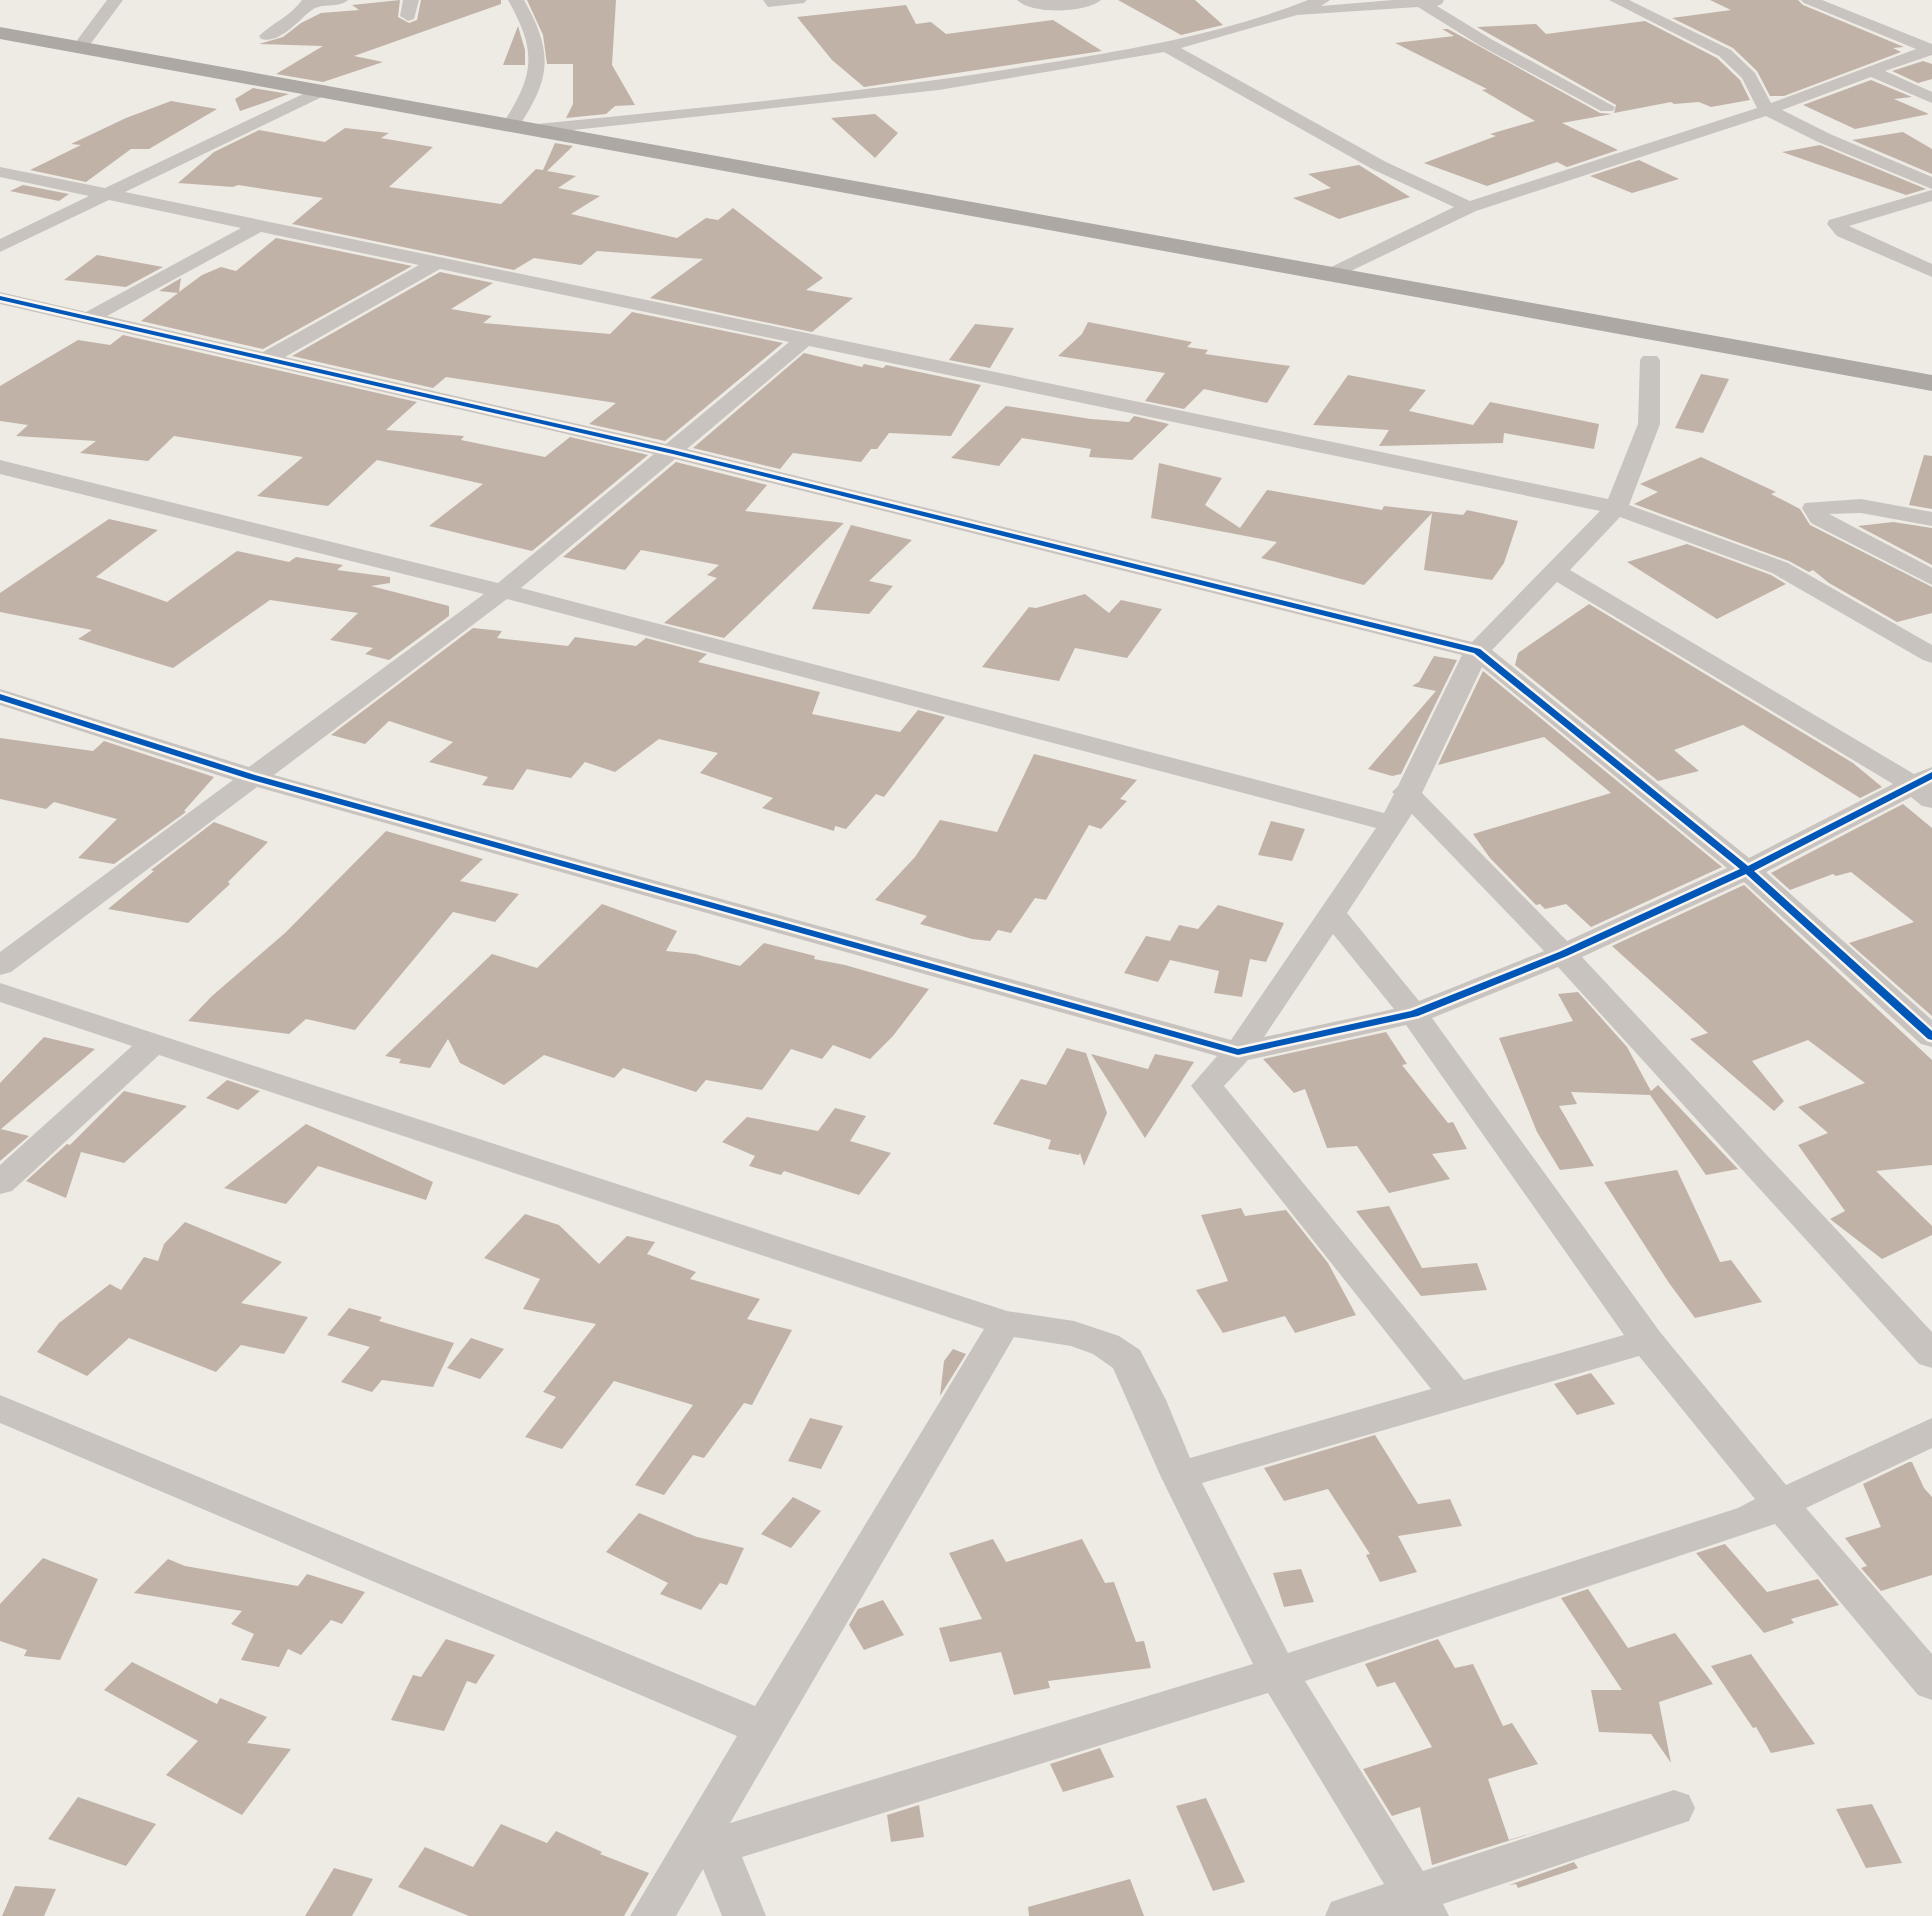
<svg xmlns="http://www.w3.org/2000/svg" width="1932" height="1916" viewBox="0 0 1932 1916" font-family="Ubuntu,sans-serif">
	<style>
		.building { fill: #c1b2a8 }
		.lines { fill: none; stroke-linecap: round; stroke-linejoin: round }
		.street { fill: #c8c3be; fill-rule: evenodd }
		.primary { fill: #ada8a3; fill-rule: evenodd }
		.cycleway-casing { stroke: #faf5ee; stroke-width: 5 }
		.cycleway { fill: #0057b8; fill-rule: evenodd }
	</style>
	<rect width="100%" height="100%" fill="#eeebe5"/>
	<path class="building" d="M400 0 398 17 409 23 417 20 421 0H501V4L354 56 383 62 323 82 276 74 323 46 259 44 283 37 301 23 321 13 359 10 352 5Z
		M527 0H616L612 65 635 105 615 106 606 114 566 118 573 104V64H547L543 35Z
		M1118 0H1195L1223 25 1181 35Z
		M1710 0H1798L1803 5 1904 47 1893 48 1901 52 1784 96H1770L1757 71 1733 48 1672 18 1731 10Z
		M906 5 916 24 931 22 946 34 1053 20 1102 51 864 87 832 60 797 17Z
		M1645 21 1717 58 1740 80 1750 100 1711 107 1699 102 1674 104 1671 102 1614 113 1616 105 1477 27 1536 24 1546 34Z
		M518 26 525 50V65H503Z
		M1442 29H1448L1600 113 1612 114 1562 123 1618 150 1567 167 1557 162 1487 186 1424 163 1496 136 1490 134 1535 121 1482 90 1487 89 1395 43 1454 36Z
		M1923 61 1932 64V79L1918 83 1892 71Z
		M1871 80 1912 97 1894 99 1929 114 1855 129 1803 105Z
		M253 88 289 94 240 111 235 99Z
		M171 101 217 109 149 149H131L86 182 30 170 81 145 71 144 126 118Z
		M875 114 898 133 875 158 831 118Z
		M345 128 389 133 381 138 433 147 389 187 501 204 536 169 543 170 555 143 573 146 547 171 576 176 558 188 600 196 571 214 677 238 706 218 718 220 733 208 823 278 806 290 853 298 812 332 650 298 703 259 597 251 581 265 534 258 514 270 292 224 323 198 238 185 233 187 178 183 214 152 259 130 325 142Z
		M1903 132 1932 149V174L1852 140Z
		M1820 145 1926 189 1906 195 1782 152Z
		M1639 160 1679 179 1632 193 1590 176Z
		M1359 165 1410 197 1339 219 1293 198 1331 188 1308 174Z
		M23 185 69 194 59 201 10 191Z
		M276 238 412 266 263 349 141 321 178 293 159 291 181 278 179 292 202 275 221 267 236 271Z
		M97 255 163 267 126 287 64 280Z
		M440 272 493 283 451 309 492 316 483 323 610 334 632 312 783 343 665 441 589 424 616 403 446 377 433 388 292 356Z
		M1088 322 1192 342 1187 347 1208 350 1205 354 1290 366 1267 403 1204 389 1184 409 1145 401 1165 373 1058 356 1082 334Z
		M975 324 1014 328 990 368 949 360Z
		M123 335 417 402 386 430 464 436 461 440 545 457 570 437 648 455 532 551 429 526 483 484 377 460 328 506 257 496 303 457 174 436 148 461 80 453 96 441 16 436 28 425 0 421V386L78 340 110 345Z
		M804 353 862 367 864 364 883 368 886 365 981 385 951 436 889 433 877 449H871L861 462 793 453 780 469 693 448Z
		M1701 374 1729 379 1703 433 1675 428Z
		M1348 375 1426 390 1409 411 1473 425 1490 402 1599 424 1594 449 1504 433 1503 443 1379 446 1389 430 1313 425Z
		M1006 406 1091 419 1129 422 1134 416 1169 424 1132 460 1089 457 1091 449 1022 438 999 466 951 458Z
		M1924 455 1932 456V509L1909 505Z
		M1701 457 1776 492 1771 494 1800 509 1810 525 1932 587V613L1897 622 1829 583 1813 570 1809 572 1789 561 1634 504 1658 492 1640 484Z
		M676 462 767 485 745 511 844 523 724 638 664 623 717 578 707 575 719 565 641 550 625 570 563 557Z
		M1159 463 1222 478 1205 505 1240 528 1267 490 1382 510 1384 506 1463 515 1467 510 1518 521 1504 563 1492 580 1424 570 1432 513 1364 585 1261 558 1277 542 1151 518Z
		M109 519 158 530 96 577 167 602 237 551 289 562 296 557 343 565 337 570 390 577V583L371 586 449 606V616L389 660 365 654 373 648 330 640 358 613 270 600 173 668 78 639 92 630 0 612V593Z
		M1893 522 1932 528V565L1858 526Z
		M851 525 912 540 869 581 893 586 869 614 812 609Z
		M1687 544 1771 575 1786 584 1717 619 1627 562Z
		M1085 594 1109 613 1121 600 1162 609 1127 658 1075 648 1059 681 982 667 1029 607 1036 608Z
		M1589 604 1853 763 1882 787 1860 798 1743 725 1674 750 1699 771 1658 781 1515 665 1518 653Z
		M473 628 502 631 497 638 568 646 575 637 636 646 646 638 707 654 698 662 820 692 812 714 900 732 918 710 945 717 884 797 876 794 846 829 835 826 834 831 762 808 773 798 700 773 718 753 659 739 615 772 585 762 571 778 527 769 513 790 482 785 488 777 429 762 453 742 389 721 365 744 331 735Z
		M1434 656 1457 660 1401 774 1392 776 1368 769 1436 691 1412 686 1419 682Z
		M1483 671 1722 867 1591 927 1566 904 1545 909 1540 904 1536 905 1490 858 1473 834 1611 793 1544 737 1438 765Z
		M0 738 93 751 104 741 214 777 184 811 186 812 114 864 78 858 117 819 54 802 46 809 0 799Z
		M1034 754 1137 780 1120 799 1127 801 1101 829 1089 825 1046 900 1035 898 1011 933 998 930 990 941 972 939 920 924 927 916 875 900 915 857 940 820 997 832Z
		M1903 804 1932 828V1016L1849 943 1914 922 1851 872 1836 876 1833 874 1790 890 1771 873Z
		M1271 821 1305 829 1292 861 1258 855Z
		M214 822 268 842 228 882 230 884 188 923 108 909 154 871 151 870Z
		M386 831 483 859 460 881 519 894 495 922 453 912 355 1030 306 1019 289 1034 188 1021 212 996 285 933Z
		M1744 885 1932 1060V1165L1876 1171 1932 1226V1235L1882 1259 1830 1219 1845 1211 1798 1145 1828 1133 1798 1107 1865 1083 1808 1040 1752 1061 1784 1101 1774 1111 1690 1039 1708 1033 1612 946Z
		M602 904 677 931 666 951 695 954 740 966 764 943 815 956 814 959 845 965 929 989 893 1036 870 1059 833 1045 822 1059 791 1049 762 1090 706 1080 696 1092 623 1068 614 1078 544 1055 504 1085 460 1063 448 1039 430 1068 399 1063 401 1059 385 1056 492 954 537 968Z
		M1218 905 1284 923 1266 962 1250 959 1242 997 1214 993 1219 971 1170 960 1158 982 1124 973 1146 936 1170 941 1179 925 1198 929Z
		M1578 992 1627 1047 1651 1091 1658 1085 1738 1169 1706 1175 1650 1095 1571 1092 1577 1104 1559 1106 1594 1166 1560 1170 1537 1132 1499 1038 1573 1021 1558 994Z
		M1386 1032 1407 1064 1402 1065 1448 1123 1453 1122 1467 1149 1432 1154 1450 1179 1389 1193 1357 1146 1327 1148 1305 1089 1294 1093 1263 1059Z
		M44 1037 95 1049 1 1129 29 1136 0 1161V1083Z
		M1067 1048 1086 1053 1107 1113 1084 1166 1080 1153 1079 1155 1048 1149 1051 1140 993 1124 1021 1079 1046 1085Z
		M1091 1054 1148 1069 1155 1054 1194 1062 1145 1138Z
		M227 1080 260 1091 238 1110 206 1098Z
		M124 1091 187 1106 124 1163 81 1152 66 1198 26 1181 67 1144 70 1145Z
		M835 1108 866 1116 850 1141 891 1153 859 1195 784 1171 781 1175 749 1166 755 1156 722 1142 747 1117 818 1131Z
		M306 1124 433 1182 426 1200 318 1166 286 1204 224 1188Z
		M1677 1170 1720 1262 1731 1260 1762 1302 1695 1318 1669 1283 1604 1182Z
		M1389 1206 1422 1268 1477 1263 1487 1290 1421 1296 1356 1211Z
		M1241 1208 1245 1216 1286 1210 1328 1263 1356 1315 1295 1333 1285 1316 1223 1333 1196 1290 1228 1281 1201 1215Z
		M525 1214 559 1225 599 1264 627 1236 655 1242 647 1254 696 1272 690 1279 760 1299 747 1319 792 1330 752 1405 744 1403 704 1458 693 1455 664 1495 635 1485 693 1405 614 1381 562 1449 525 1437 556 1397 543 1392 596 1324 523 1309 540 1279 484 1258Z
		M185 1222 282 1262 241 1303 308 1317 284 1354 241 1345 216 1372 129 1338 87 1376 37 1352 59 1323 110 1284 121 1290 144 1257 158 1261 164 1244Z
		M349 1308 382 1317 379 1321 454 1343 433 1387 382 1380 372 1392 341 1382 370 1347 327 1335Z
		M471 1338 504 1349 480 1379 447 1368Z
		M953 1349 966 1354 940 1396 944 1361Z
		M1591 1373 1615 1404 1577 1415 1554 1384Z
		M810 1418 843 1426 821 1469 788 1461Z
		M1375 1435 1418 1504 1450 1499 1462 1526 1398 1536 1417 1572 1380 1582 1366 1555 1370 1554 1328 1489 1284 1501 1264 1468Z
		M1909 1462H1912L1924 1488 1932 1497V1575L1881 1591 1861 1568 1867 1566 1845 1538 1881 1527 1863 1484Z
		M793 1497 821 1511 791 1548 761 1534Z
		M639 1513 697 1537 744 1548 727 1585 720 1583 701 1610 660 1594 668 1583 606 1552Z
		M993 1539 1006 1562 1082 1539 1105 1583 1114 1582 1136 1642 1144 1641 1151 1668 1048 1681 1050 1688 1014 1695 1001 1652 950 1662 939 1628 982 1619 949 1553Z
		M1725 1544 1767 1592 1818 1579 1839 1605 1791 1619 1794 1623 1764 1633 1696 1553Z
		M43 1558 98 1579 60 1660 24 1656 27 1650 0 1641V1604Z
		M168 1559 185 1566 298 1586 307 1574 365 1592 342 1624 331 1620 301 1655 288 1649 279 1667 241 1660 254 1634 231 1624 242 1611 134 1593Z
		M1301 1569 1314 1602 1284 1607 1273 1573Z
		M1588 1589 1628 1648 1675 1633 1713 1684 1659 1702 1671 1763 1651 1734 1599 1732 1591 1690H1622L1561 1598Z
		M883 1600 904 1635 864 1650 849 1625 858 1609Z
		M446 1639 495 1655 476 1684 467 1681 444 1731 391 1720 413 1675 421 1677Z
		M1438 1639 1455 1668 1473 1664 1503 1726 1512 1723 1538 1764 1488 1779 1509 1840 1552 1827 1432 1865 1420 1807 1392 1816 1363 1769 1432 1747 1395 1682 1377 1687 1365 1664Z
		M1751 1654 1815 1744 1771 1753 1756 1727 1753 1728 1711 1666Z
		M132 1662 217 1704 220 1698 267 1717 247 1743 291 1749 242 1815 166 1775 198 1741 104 1690Z
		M1100 1748 1114 1777 1063 1792 1050 1764Z
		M78 1797 156 1824 126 1866 48 1839Z
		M1206 1798 1245 1882 1213 1891 1176 1806Z
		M1872 1804 1902 1863 1866 1868 1836 1809Z
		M919 1805 924 1837 891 1842 887 1815Z
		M501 1824 547 1843 556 1831 602 1852 600 1854 649 1873 624 1916H469L398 1887 425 1847 473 1867Z
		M1574 1862 1578 1868 1518 1888 1516 1884 1509 1885Z
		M334 1868 373 1879 352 1916H305Z
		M1130 1879 1144 1916H1029L1028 1907Z
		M15 1886 56 1889 44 1916H2Z"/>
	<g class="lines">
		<path class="street" d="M107 0H123L86 50H74L72 47Z
			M302 0H348C338 9 322 2 312 10 298 20 281 44 261 39L259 36C272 23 291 16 302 0Z
			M403 0H419L414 19 408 21 400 16Z
			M508 0H524C554 53 551 79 517 129L511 130 502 125C534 75 538 53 508 0Z
			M763 0H807L804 3 768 7Z
			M1017 0H1101C1086 13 1032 15 1017 0Z
			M1308 0H1330L1321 6 1393 0H1444L1442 4 1437 6 1491 39 1615 107 1613 111H1601L1479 45 1418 7 1297 15 1181 48 1386 162 1470 201 1757 108 1742 78 1719 56 1609 0H1629L1731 50 1755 73 1771 103 1916 49 1804 3 1801 0H1822L1932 44V55L1885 71 1932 92V103L1871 77 1782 110 1830 134 1932 177V189L1818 142 1766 116 1476 211 1332 280 1322 274 1325 270 1454 207 1374 170 1164 52 939 90 537 134 528 129 537 124C705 107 874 92 1041 64 1132 49 1223 34 1308 0Z
			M322 85 328 86 330 90 328 94 125 192 1608 499 1638 424 1640 360 1643 356H1657L1660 360V424L1629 505 1788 563 1932 645V663L1923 660 1772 573 1620 517 1570 570 1914 774 1932 767V808L1922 806 1911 797 1766 872 1932 1020V1047L1921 1044 1744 882 1582 957 1932 1332V1368L1919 1364 1558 967 1432 1018 1660 1332 1786 1485 1932 1418V1448L1806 1508 1932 1654V1700L1918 1695 1775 1524 1305 1681 1423 1871 1674 1790 1689 1795 1695 1808 1689 1821 1443 1904 1449 1916H1325L1331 1902 1384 1884 1268 1693 742 1857 766 1916H722L703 1869 676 1916H630L737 1736 0 1423V1395L755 1706 984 1329 159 1055 12 1191 0 1194V1165L132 1046 0 1002V983L1007 1311 1074 1321 1119 1336 1140 1350 1166 1400 1190 1458 1431 1389 1191 1086 1217 1056 257 787 11 972 0 975V952L233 780 0 705V689L249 767 484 594 0 474V460L498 583 654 454 0 304V292L86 312 241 228 109 200 0 252V239L89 196 0 177V167L105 188ZM261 232 419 265 263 352 107 316ZM440 269 789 342 666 444 285 357ZM809 346 1600 511 1472 642 687 449ZM675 459 1462 655 1398 786 1392 792 1394 794 1384 813 521 588ZM1557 582 1893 784 1749 858 1492 650ZM507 599 1376 828 1231 1040 274 775ZM1482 667 1727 868 1567 941 1422 793ZM1412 814 1544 951 1419 1001 1347 913ZM1333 934 1394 1009 1264 1037ZM1406 1025 1624 1335 1464 1380 1224 1086 1248 1060ZM1014 1337 1071 1346 1093 1354 1113 1368 1160 1475 1253 1664 730 1823ZM1639 1356 1755 1499 1738 1508 1288 1653 1202 1483Z
			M1932 190V201L1849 226 1932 264V277L1837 236 1827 224 1829 220Z
			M1861 499 1932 512V526L1861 513 1829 514 1932 568V585L1811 523 1802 508 1805 503Z"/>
		<path class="primary" d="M0 27 1932 375V391L0 39Z"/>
		<g class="cycleway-casing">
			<path id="cycleway" d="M0 296 673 450 1480 649 1748 866 1932 772V779L1754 871 1932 1031V1040L1928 1039 1746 874 1567 956 1418 1016 1238 1055 249 779 0 700V694L255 775 1238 1049 1411 1011 1559 952 1740 869 1474 653 673 454 0 300Z"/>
		</g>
		<use href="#cycleway" class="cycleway"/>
	</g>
</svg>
